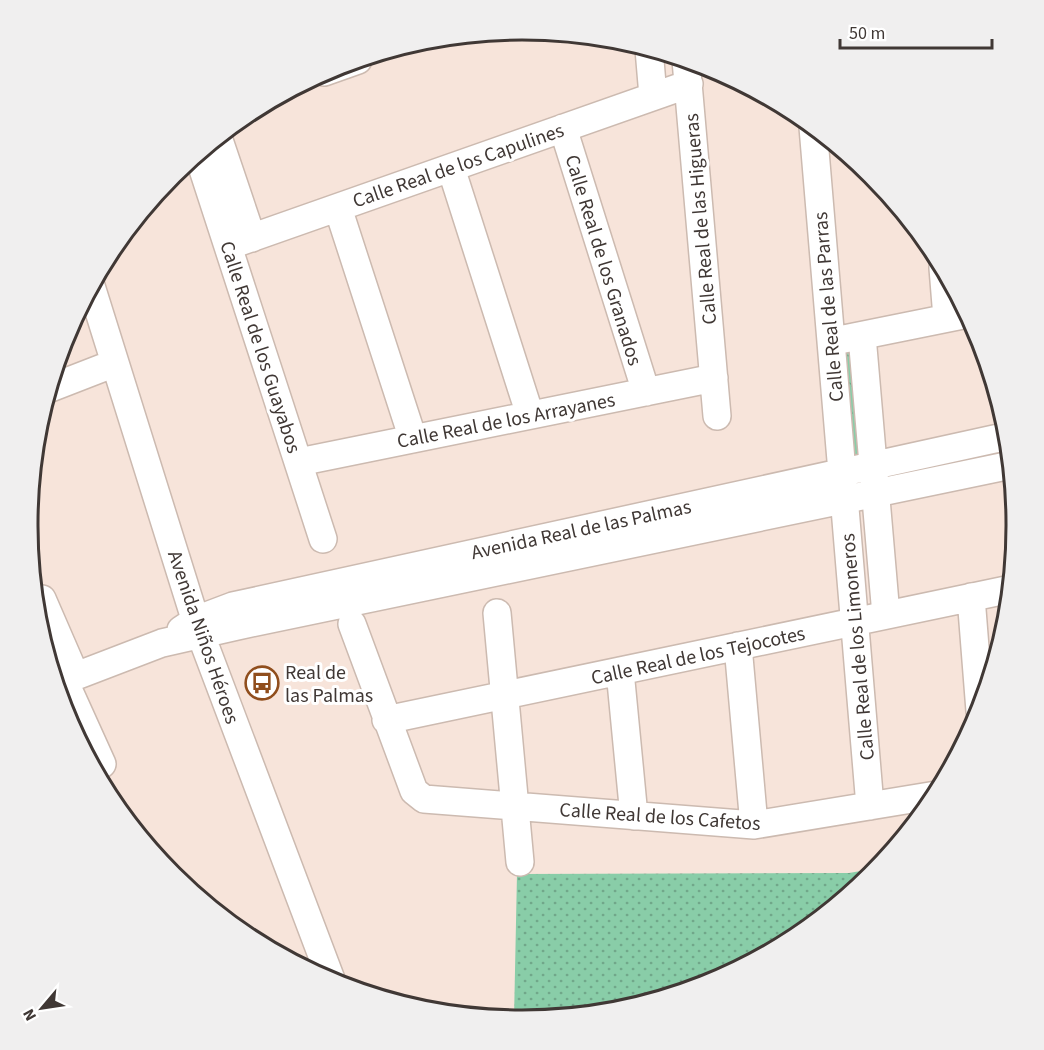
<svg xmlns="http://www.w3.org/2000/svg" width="1044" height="1050" viewBox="0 0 1044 1050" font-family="'Source Sans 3',sans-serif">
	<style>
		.grass { fill: url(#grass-dots) }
		.park { fill: url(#park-crowns) }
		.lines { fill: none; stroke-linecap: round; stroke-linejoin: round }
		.minor-casing { stroke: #ccbab0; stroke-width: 30 }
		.minor { stroke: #fff; stroke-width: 27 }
		.labels { text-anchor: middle; stroke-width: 6; stroke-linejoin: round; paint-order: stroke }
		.street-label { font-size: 20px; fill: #403835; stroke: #fff }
		.poi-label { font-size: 20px; fill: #403835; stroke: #fff; text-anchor: start }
		.rim { fill: none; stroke: #403835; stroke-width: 3 }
	</style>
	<defs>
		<pattern id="grass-dots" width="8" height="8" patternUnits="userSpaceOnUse" patternTransform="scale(1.5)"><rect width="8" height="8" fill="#89cda8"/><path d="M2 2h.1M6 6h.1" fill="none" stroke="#71a78a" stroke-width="1.8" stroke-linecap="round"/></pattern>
		<pattern id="park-crowns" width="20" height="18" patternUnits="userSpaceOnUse" patternTransform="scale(1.5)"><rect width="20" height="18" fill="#89cda8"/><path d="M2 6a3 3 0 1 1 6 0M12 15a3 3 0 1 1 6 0" fill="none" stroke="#71a78a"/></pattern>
	</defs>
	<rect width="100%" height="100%" fill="#f7e4da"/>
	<path class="grass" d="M878 868 797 937 711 982 618 1011 514 1019 517 874 849 873Z"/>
	<path class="park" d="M858 343 868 460 846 465 835 345Z"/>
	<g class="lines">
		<g class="minor-casing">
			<path id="minor" d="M649 49 653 96
				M686 60 717 416
				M324 72 358 60
				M813 127 870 806
				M563 128 646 392
				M218 137 252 238
				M198 154 323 539
				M451 168 530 415
				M338 208 413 439
				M228 246 689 84
				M943 268 947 318
				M91 286 196 622 332 982
				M862 336 886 615
				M844 339 968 314
				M48 389 115 363
				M299 462 714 378
				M971 597 980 711
				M42 599 75 675
				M497 613 520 862
				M352 624 414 791 424 799 754 825 936 795
				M181 630 196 620 233 606 1008 436
				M738 646 754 825
				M620 671 634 816
				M64 680 102 764
				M55 684 162 643 237 626 1011 465
				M386 720 1011 589"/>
		</g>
		<use href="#minor" class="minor"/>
	</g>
	<defs>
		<g id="bus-ring" transform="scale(1.725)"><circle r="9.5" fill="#fff" stroke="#904e1d" stroke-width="1.5"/><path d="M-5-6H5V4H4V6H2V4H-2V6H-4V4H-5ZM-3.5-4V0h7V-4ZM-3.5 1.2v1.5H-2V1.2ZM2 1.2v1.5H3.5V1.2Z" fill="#904e1d"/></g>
	</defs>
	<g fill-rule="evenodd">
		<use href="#bus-ring" x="262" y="683"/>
	</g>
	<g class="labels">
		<g class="street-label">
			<text transform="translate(458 165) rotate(-19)" y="7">Calle Real de los Capulines</text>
			<text transform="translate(700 219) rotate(-95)" y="7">Calle Real de las Higueras</text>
			<text transform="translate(604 260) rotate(73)" y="7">Calle Real de los Granados</text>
			<text transform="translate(828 307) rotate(-95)" y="7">Calle Real de las Parras</text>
			<text transform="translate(261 347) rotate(72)" y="7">Calle Real de los Guayabos</text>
			<text transform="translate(506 420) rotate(-11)" y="7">Calle Real de los Arrayanes</text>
			<text transform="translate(581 529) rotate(-12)" y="7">Avenida Real de las Palmas</text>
			<text transform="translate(204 637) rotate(71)" y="7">Avenida Niños Héroes</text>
			<text transform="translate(857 647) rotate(-95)" y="7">Calle Real de los Limoneros</text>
			<text transform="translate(698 655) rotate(-12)" y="7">Calle Real de los Tejocotes</text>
			<text transform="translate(660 816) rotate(4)" y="7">Calle Real de los Cafetos</text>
		</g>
		<g class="poi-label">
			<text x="285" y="679">Real de<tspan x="285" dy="23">las Palmas</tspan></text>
		</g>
	</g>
	<path d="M0 0H1044V1050H0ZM522 40H522A484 484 0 0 1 1006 524V526A484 484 0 0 1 522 1010H522A484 484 0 0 1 38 526V524A484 484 0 0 1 522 40Z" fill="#f0efef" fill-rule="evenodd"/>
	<path class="rim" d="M522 40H522A484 484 0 0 1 1006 524V526A484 484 0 0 1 522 1010H522A484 484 0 0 1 38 526V524A484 484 0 0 1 522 40Z"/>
	<g transform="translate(42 1008) rotate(241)" stroke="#ffffff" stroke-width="4.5" paint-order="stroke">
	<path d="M0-4.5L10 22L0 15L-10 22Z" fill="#403835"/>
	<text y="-9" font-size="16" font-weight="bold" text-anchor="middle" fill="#403835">N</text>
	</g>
	<path d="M840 39v9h152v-9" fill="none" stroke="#403835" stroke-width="3"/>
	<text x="849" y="39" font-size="18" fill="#403835" stroke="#ffffff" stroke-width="4.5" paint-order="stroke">50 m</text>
</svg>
